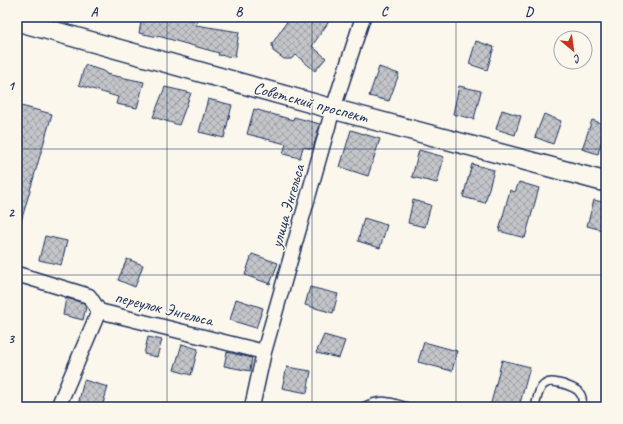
<svg xmlns="http://www.w3.org/2000/svg" width="623" height="424" viewBox="0 0 623 424" font-family="Caveat,sans-serif">
	<style>
		.building { fill: url(#building-cross-hatch); stroke: #1b2f5e }
		.lines { fill: none; stroke-linecap: round; stroke-linejoin: round }
		.service-casing { stroke: #1b2f5e; stroke-width: 10 }
		.minor-casing { stroke: #1b2f5e; stroke-width: 17 }
		.secondary-casing { stroke: #1b2f5e; stroke-width: 22 }
		.service { stroke: #fbf7ec; stroke-width: 7 }
		.minor { stroke: #fbf7ec; stroke-width: 14 }
		.secondary { stroke: #fbf7ec; stroke-width: 19 }
		.grid { fill: none; stroke: #1b2f5e; stroke-width: 1; stroke-opacity: 0.55 }
		.labels { text-anchor: middle; stroke-width: 3; stroke-linejoin: round; paint-order: stroke }
		.street-label { font-size: 17px; fill: #1b2f5e; stroke: #fbf7ec }
		.neatline { fill: none; stroke: #1b2f5e; stroke-width: 1.5 }
		.grid-label { font-size: 13px; text-anchor: middle; font-weight: bold; fill: #1b2f5e }
	</style>
	<defs>
		<pattern id="building-cross-hatch" width="8" height="8" patternUnits="userSpaceOnUse"><rect width="8" height="8" fill="#c3c5c9"/><path d="M0 0l8 8M0 8l8-8" fill="none" stroke="#9ea0a6"/></pattern>
	</defs>
	<rect width="100%" height="100%" fill="#fbf7ec"/>
	<filter id="ink" filterUnits="userSpaceOnUse"><feTurbulence type="fractalNoise" baseFrequency=".025" numOctaves="2"/><feDisplacementMap in="SourceGraphic" scale="8" xChannelSelector="R" yChannelSelector="G"/><feConvolveMatrix kernelMatrix="1 2 1 2 8 2 1 2 1" color-interpolation-filters="sRGB"/></filter>
	<g filter="url(#ink)">
		<path class="building" d="M142 17H181L197 22 196 25 239 32 235 57 218 55 219 53 158 36V37L139 33Z
			M290 17H332L312 46 326 58 315 71 296 55 291 59H284L273 51 272 44Z
			M476 41 494 47 487 70 469 64Z
			M85 65 106 72V74L144 82 137 108 116 104 118 97 79 85Z
			M379 67 399 74 389 101 369 96Z
			M459 86 481 91 474 119 453 114Z
			M165 87 191 93 179 125 153 117Z
			M208 99 232 105 224 138 199 132Z
			M17 105 52 114 20 225H17V159L23 139 17 137Z
			M254 109 293 120 294 117 320 124 313 149 303 147 300 158 283 154 286 144 247 134Z
			M502 110 521 116 515 135 496 129Z
			M544 114 561 121 553 144 535 137Z
			M592 120 606 125 598 154 582 149Z
			M351 130 380 139 368 176 340 167Z
			M419 150 444 157 437 183 412 177Z
			M472 164 494 170 485 203 463 197Z
			M519 182 539 188 525 238 499 231 510 190 515 192Z
			M413 200 431 205 425 227 408 223Z
			M594 200 606 203V231L587 226Z
			M364 218 387 225 380 248 358 241Z
			M45 236 67 241 61 265 39 260Z
			M252 254 278 263 270 284 245 275Z
			M127 259 143 265 135 287 118 280Z
			M310 287 338 294 333 313 305 305Z
			M66 298 84 303 86 307 83 320 63 315Z
			M236 299 263 308 256 328 230 320Z
			M324 335 345 341 339 358 316 353Z
			M148 337 162 340 157 357 144 354Z
			M424 342 457 351 452 371 418 362Z
			M182 344 198 349 191 375 174 370Z
			M227 352 252 358 250 371 224 366Z
			M502 360 530 367 519 407H490Z
			M287 367 311 371 307 393 282 388Z
			M84 380 108 387 102 407H86L78 405Z"/>
		<g class="lines">
			<g class="service-casing">
				<path id="service" d="M363 407C381 398 388 401 407 407
					M535 407C537 400 538 388 545 384 550 380 557 383 563 384 575 388 586 392 581 407"/>
			</g>
			<g class="minor-casing">
				<path id="minor" d="M17 274 89 296 99 311 264 352
					M58 407 99 311
					M252 407 264 352 333 109 363 17"/>
			</g>
			<g class="secondary-casing">
				<path id="secondary" d="M17 21 333 109 606 182"/>
			</g>
			<use href="#service" class="service"/>
			<use href="#minor" class="minor"/>
			<use href="#secondary" class="secondary"/>
		</g>
	</g>
	<path class="grid" d="M167 17V407M312 17V407M456 17V407M17 149H606M17 275H606"/>
	<g class="labels">
		<g class="street-label">
			<text transform="translate(311 102) rotate(15)" y="6">Советский проспект</text>
			<text transform="translate(287 206) rotate(-74)" y="6">улица Энгельса</text>
			<text transform="translate(164 308) rotate(14)" y="6">переулок Энгельса</text>
		</g>
	</g>
	<rect width="623" height="424" fill="none" stroke="#fbf7ec" stroke-width="44"/>
	<g transform="translate(573 50) rotate(151)"><circle r="19" fill="#fbf7ec" stroke="#a1a7b3"/>
	<path d="M0-3L7 15L0 10L-7 15Z" fill="#c8321e"/>
	<text y="-6" font-size="11" font-weight="bold" text-anchor="middle" fill="#1b2f5e">С</text>
	</g>
	<rect x="22" y="22" width="579" height="380" class="neatline"/>
	<g class="grid-label">
		<text x="94" y="16">A</text>
		<text x="239" y="16">B</text>
		<text x="384" y="16">C</text>
		<text x="529" y="16">D</text>
		<text x="11" y="90">1</text>
		<text x="11" y="217">2</text>
		<text x="11" y="343">3</text>
	</g>
</svg>
